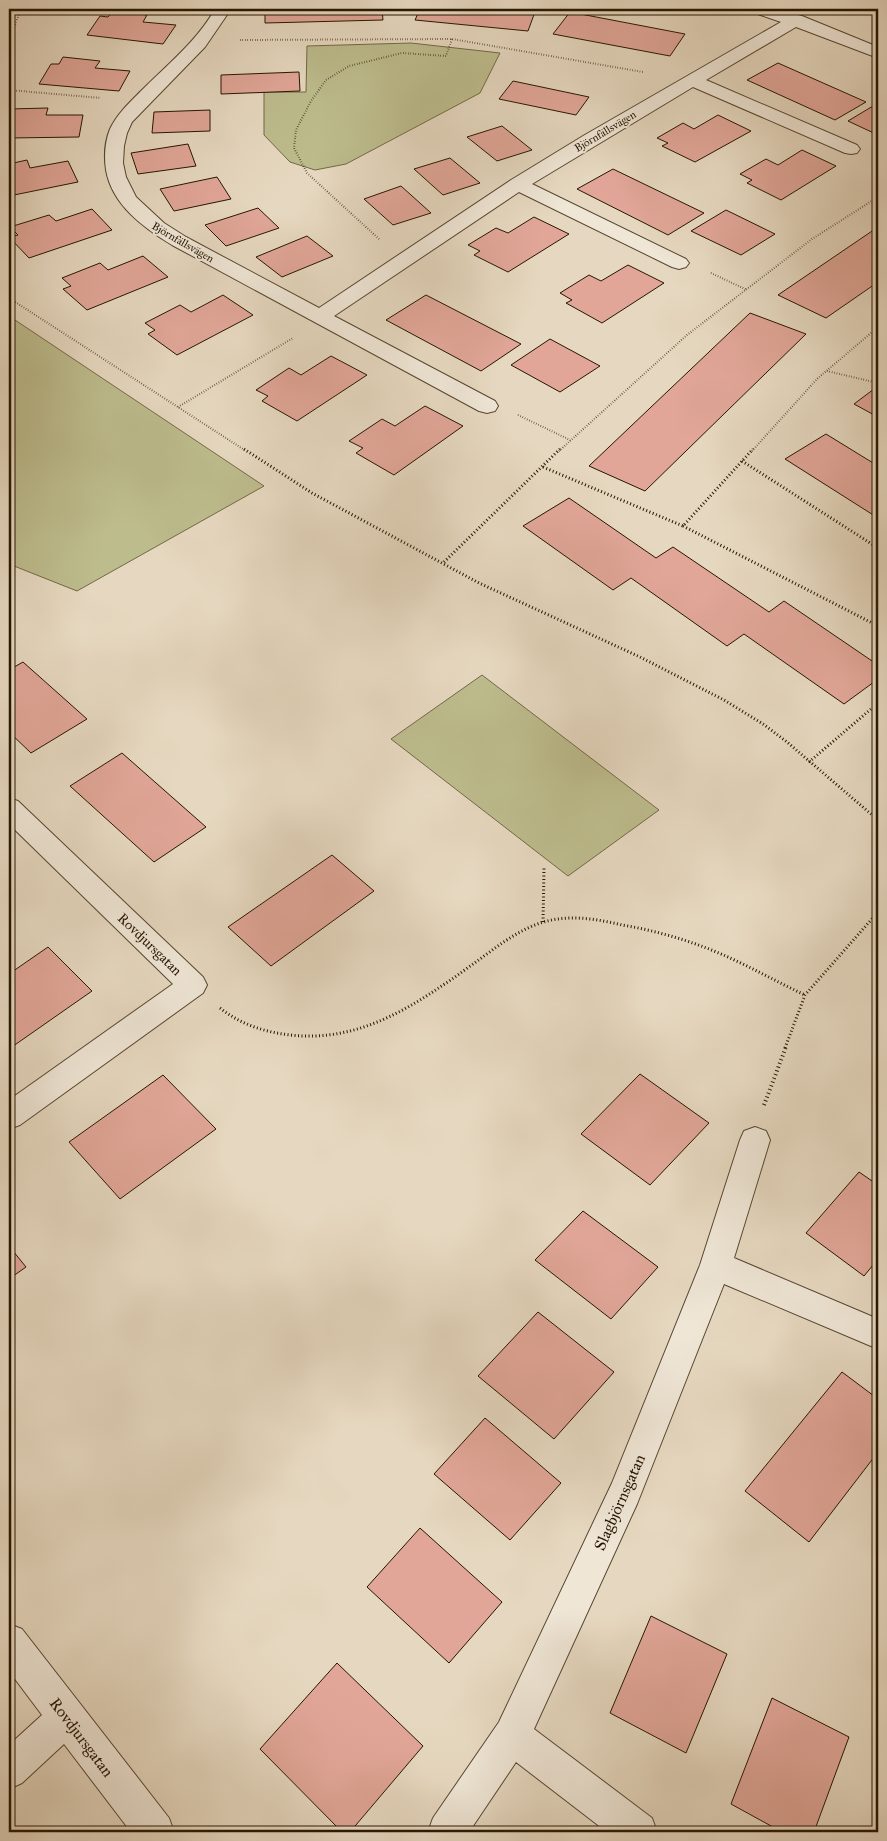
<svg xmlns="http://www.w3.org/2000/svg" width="887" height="1841" viewBox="0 0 887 1841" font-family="'IM FELL Great Primer',serif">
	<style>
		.green { fill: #bdbc8d; stroke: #726946 }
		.building { fill: #e1a698; stroke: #261600 }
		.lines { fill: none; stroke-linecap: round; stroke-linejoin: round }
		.street-casing { stroke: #564630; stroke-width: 2 }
		.path-far2 { stroke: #261600; stroke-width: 2; stroke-dasharray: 0.5 2; stroke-linecap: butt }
		.path-far1 { stroke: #261600; stroke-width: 3; stroke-dasharray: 1 2.5; stroke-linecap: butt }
		.path { stroke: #261600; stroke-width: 4; stroke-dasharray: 1 3; stroke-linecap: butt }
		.street { fill: #efe6d6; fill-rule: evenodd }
		.labels { text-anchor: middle; stroke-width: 4; stroke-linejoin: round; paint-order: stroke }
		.far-street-label { font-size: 11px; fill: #261600; stroke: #efe6d6 }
		.street-label { font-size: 14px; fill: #261600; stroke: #efe6d6 }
		.near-street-label { font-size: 16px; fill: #261600; stroke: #efe6d6 }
	</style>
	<rect width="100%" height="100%" fill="#e6d8c0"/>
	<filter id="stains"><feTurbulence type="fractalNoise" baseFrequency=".004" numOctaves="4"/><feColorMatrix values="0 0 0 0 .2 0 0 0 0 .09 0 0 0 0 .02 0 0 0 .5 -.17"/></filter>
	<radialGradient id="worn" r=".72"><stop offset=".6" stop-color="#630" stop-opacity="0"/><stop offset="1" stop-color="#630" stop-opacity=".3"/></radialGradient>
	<path class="green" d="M411 43 500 53 480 93 346 164 315 170 290 162 264 135V92H306L307 46Z
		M9 316 264 486 77 591 9 564Z
		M482 675 659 810 568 876 391 739Z"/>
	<path class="building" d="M265 9H382L383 20 265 23Z
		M420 9H536L528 31 415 20Z
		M113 11 147 15 143 22 176 25 163 44 87 35 100 16 108 17Z
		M570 12 685 34 670 56 553 34Z
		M63 57 100 61 95 68 130 71 119 91 39 84 51 64H59Z
		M778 63 866 102 835 120 747 80Z
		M299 72 300 91 221 94V75Z
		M513 81 589 97 576 115 499 99Z
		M878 103V135L848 121Z
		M48 108 46 115H83L79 137 9 138V109Z
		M210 110V131L152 133 154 112Z
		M718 115 751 131 695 162 662 146 668 143 657 138 683 123 694 129Z
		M502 126 532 150 497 161 467 137Z
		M188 144 196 166 138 174 131 153Z
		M802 150 836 166 781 200 747 183 752 180 740 174 766 159 778 165Z
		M450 158 480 183 443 195 414 169Z
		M27 160 30 168 68 161 78 182 9 196V164Z
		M613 169 704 213 668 235 577 189Z
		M217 177 231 199 174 211 160 189Z
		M401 186 431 213 393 225 364 199Z
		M258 208 279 228 226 246 205 225Z
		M92 209 112 230 29 258 9 237 18 235 10 227 49 215 56 221Z
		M726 210 775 234 741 255 691 231Z
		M534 217 569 234 508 272 474 255 480 251 468 245 496 228 508 233Z
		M878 227V282L826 318 778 295Z
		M307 236 333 256 282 277 256 257Z
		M143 256 168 277 87 310 63 289 71 286 62 278 100 263 108 270Z
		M628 265 664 283 602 323 566 303 572 300 560 293 589 275 601 281Z
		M223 295 253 315 177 355 148 334 155 330 145 323 180 305 191 312Z
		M426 295 521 344 481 371 386 320Z
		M750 313 806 334 645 491 589 466Z
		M550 339 600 366 560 392 511 365Z
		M331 356 367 375 297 421 262 401 268 396 256 390 289 368 301 375Z
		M874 389 878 391V417L854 404Z
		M425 406 463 426 394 475 356 453 363 448 349 441 382 419 395 426Z
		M826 434 878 466V518L785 459Z
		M569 498 656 558 673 547 769 612 784 601 878 665V679L844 704 744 634 727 646 631 578 613 590 523 526Z
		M23 662 87 719 31 753 9 732V670Z
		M122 753 206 827 154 862 70 786Z
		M332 855 374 891 271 966 228 927Z
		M48 947 92 991 9 1049V974Z
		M640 1074 709 1123 650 1185 581 1134Z
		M163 1075 216 1129 120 1199 69 1142Z
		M859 1172 878 1185V1259L864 1276 806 1233Z
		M583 1211 658 1267 611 1319 535 1260Z
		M9 1246 26 1267 9 1279Z
		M538 1312 614 1372 554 1439 478 1376Z
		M842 1372 878 1399V1452L809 1542 745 1491Z
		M485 1418 561 1483 510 1540 434 1474Z
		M420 1528 502 1602 449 1663 367 1587Z
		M651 1616 727 1654 686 1753 610 1713Z
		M337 1663 423 1746 350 1832H342L260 1749Z
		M772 1698 849 1737 814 1832H782L731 1804Z"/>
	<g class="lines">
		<g class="street-casing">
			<path id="street" d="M215 9H231L205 47 132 122 127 133 124 146 123 163 126 177 136 197 164 223 186 237 319 308 511 180 583 136 781 22 755 13 753 9H776L802 16 878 47V58L796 27 706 80 857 145 860 149 857 153 851 154 845 153 693 87 532 184 686 259 689 263 686 267 679 269 672 267 519 192 334 316 495 401 498 406 495 411 487 413 479 411 172 245C144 228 112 205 106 170 104 157 105 141 110 129 117 114 130 102 141 91 167 65 197 41 215 9Z
				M9 798 18 801 203 977 207 985 203 993 20 1125 9 1129V1100L173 984 9 824Z
				M755 1127 766 1131 770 1140 734 1258 878 1319V1349L724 1284 637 1504 534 1729 652 1818 657 1832H607L516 1762 469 1832H428L433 1818 499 1722 612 1483 700 1265 740 1140 744 1131Z
				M9 1624 22 1629 169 1818 174 1832H131L64 1744 22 1783 9 1789V1745L42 1715 9 1671Z"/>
		</g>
		<path class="path-far2" d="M240 40 452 39 643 72
			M9 41 21 9
			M9 90 101 98
			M379 239 307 173 294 148 296 130 311 101 326 80 349 66 402 53 446 56 452 39
			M711 273 747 290
			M9 298 246 451
			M827 371 878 383
			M178 407 293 338
			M518 415 570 440
			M559 451 687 335 812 239 878 197
			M752 451 817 379 878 327"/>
		<path class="path-far1" d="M244 449 312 493 479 583 640 657 724 700 763 724 787 742 878 820
			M742 461 878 548
			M543 467 683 526 753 449
			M683 526 878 626
			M444 562 560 449
			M809 762 878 703
			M543 922 544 868
			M220 1008C240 1024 264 1032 290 1035 360 1043 414 1006 469 967 496 948 524 923 558 919 579 916 601 920 622 925 652 930 681 938 709 949 742 962 773 980 805 995
			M785 1048 805 995 878 912"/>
		<path class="path" d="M764 1105 786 1047"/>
		<use href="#street" class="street"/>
	</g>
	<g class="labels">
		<g class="far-street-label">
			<text transform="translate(605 131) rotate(-31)" y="4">Björnfällsvägen</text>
			<text transform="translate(183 242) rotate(30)" y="4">Björnfällsvägen</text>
		</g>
		<g class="street-label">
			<text transform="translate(150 944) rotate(44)" y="5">Rovdjursgatan</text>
		</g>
		<g class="near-street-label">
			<text transform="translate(619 1502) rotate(-66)" y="6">Slagbjörnsgatan</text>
			<text transform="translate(82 1737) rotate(53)" y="6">Rovdjursgatan</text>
		</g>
	</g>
	<rect width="887" height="1841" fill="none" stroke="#e6d8c0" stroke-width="30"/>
	<rect x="10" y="10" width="867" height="1821" fill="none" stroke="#261600" stroke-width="2.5"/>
	<rect x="15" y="15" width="857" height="1811" fill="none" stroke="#261600"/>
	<rect width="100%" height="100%" filter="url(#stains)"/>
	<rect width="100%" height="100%" fill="url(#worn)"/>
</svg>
